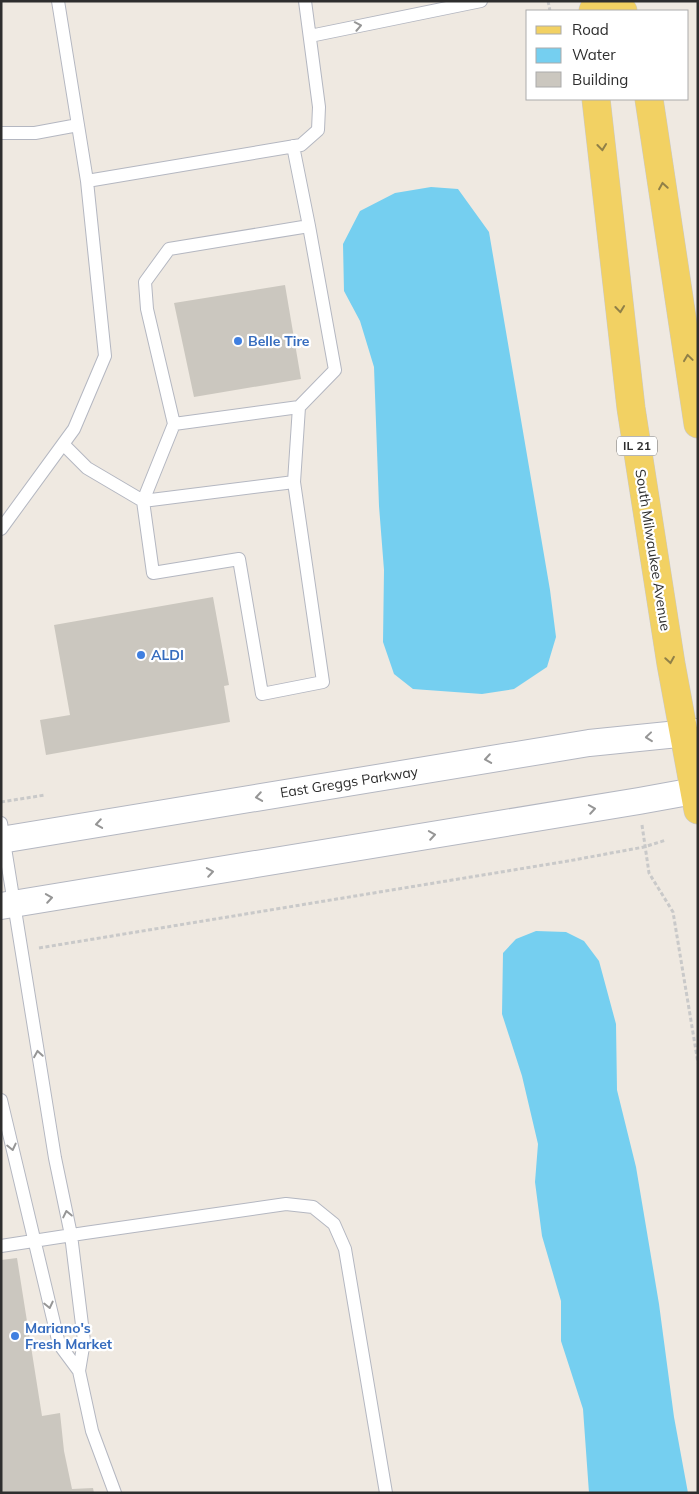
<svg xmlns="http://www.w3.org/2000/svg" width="699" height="1494" viewBox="0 0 699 1494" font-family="Mulish,sans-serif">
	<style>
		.water { fill: #75cff0 }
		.building { fill: #cbc7bf }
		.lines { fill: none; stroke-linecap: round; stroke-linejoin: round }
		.lane-casing { stroke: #b4b7c1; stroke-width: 14 }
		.street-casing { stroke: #b4b7c1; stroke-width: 28 }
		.primary-casing { stroke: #c9c9c9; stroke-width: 29 }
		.path { stroke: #c9c9c9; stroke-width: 3; stroke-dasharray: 4 2.5; stroke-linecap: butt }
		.lane { stroke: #fff; stroke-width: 12 }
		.street { stroke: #fff; stroke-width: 26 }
		.primary { stroke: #f2d163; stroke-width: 28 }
		.oneway { stroke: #969696 }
		.oneway2 { stroke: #908048 }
		.shop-dot { fill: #3f7fe0; stroke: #fff; stroke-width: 2 }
		.labels { text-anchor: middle; stroke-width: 4.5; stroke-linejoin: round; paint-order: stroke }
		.shield { fill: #fff; stroke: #6d6d6d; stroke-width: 1 }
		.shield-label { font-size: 12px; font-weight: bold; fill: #2e2e2e }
		.shop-label { font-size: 14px; font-weight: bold; fill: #366cbe; stroke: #fff; text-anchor: start }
		.street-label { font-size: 14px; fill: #2e2e2e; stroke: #fff }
	</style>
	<rect width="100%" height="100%" fill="#efe9e1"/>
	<path class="water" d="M431 187 458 189 489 232 550 590 556 637 547 667 514 689 482 694 413 689 394 674 383 642 384 570 379 506 374 367 360 321 344 291 343 244 360 211 395 193Z
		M536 931 566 932 584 941 599 961 616 1024 617 1090 636 1167 659 1304 674 1417 688 1493H589L583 1409 561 1341V1301L542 1236 535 1182 538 1144 522 1076 502 1014 503 953 516 939Z"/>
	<path class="building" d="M285 285 301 379 194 397 174 303Z
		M213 597 229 685 224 686 230 722 46 755 40 720 70 715 54 625Z
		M17 1258 42 1416 60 1413 64 1451 72 1489 93 1488 94 1493H1V1260Z"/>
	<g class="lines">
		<g class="lane-casing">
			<path id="lane" d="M58 1 87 181
				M310 36 481 1
				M1 133H35L78 125
				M293 146 309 226 335 370 299 407 294 482
				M174 424 147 309 145 282 169 249 309 226
				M63 444 87 468 143 501 294 482 323 682 262 694 239 559 153 573 143 501 174 424 299 407
				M1 529 74 429 105 356 87 181 301 145 318 130 319 107 305 1
				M1 823 55 1158 71 1235 84 1341 79 1371 59 1344 1 1100
				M1 1246 85 1233 286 1204 313 1207 334 1224 345 1249 386 1493
				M79 1371 92 1431 115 1493"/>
		</g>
		<g class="street-casing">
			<path id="street" d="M1 840 589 743 698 732
				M1 906 639 801 694 791"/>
		</g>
		<g class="primary-casing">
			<path id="primary" d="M614 1 623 11
				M593 11 597 1
				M596 99 631 408 671 664 698 810
				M649 99 698 424"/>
		</g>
		<path class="path" d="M548 1 550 11
			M1 802 45 795
			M642 825 649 873 673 912 698 1063
			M39 948 568 861 644 847 666 840"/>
		<use href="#lane" class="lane"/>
		<use href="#street" class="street"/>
		<use href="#primary" class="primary"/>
	</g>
	<defs><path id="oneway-chevron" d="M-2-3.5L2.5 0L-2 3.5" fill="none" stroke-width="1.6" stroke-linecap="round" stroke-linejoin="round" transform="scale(1.25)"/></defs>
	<g class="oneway">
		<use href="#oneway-chevron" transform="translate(358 26) rotate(-11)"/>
		<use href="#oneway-chevron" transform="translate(649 737) rotate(174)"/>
		<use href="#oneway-chevron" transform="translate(488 759) rotate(171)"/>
		<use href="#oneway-chevron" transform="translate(259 797) rotate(171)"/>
		<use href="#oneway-chevron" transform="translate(592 809) rotate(-9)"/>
		<use href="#oneway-chevron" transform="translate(99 824) rotate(171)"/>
		<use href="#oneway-chevron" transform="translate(432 835) rotate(-9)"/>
		<use href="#oneway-chevron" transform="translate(210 872) rotate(-9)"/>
		<use href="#oneway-chevron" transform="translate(49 898) rotate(-9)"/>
		<use href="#oneway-chevron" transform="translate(38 1054) rotate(-99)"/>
		<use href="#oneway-chevron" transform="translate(12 1147) rotate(77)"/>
		<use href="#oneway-chevron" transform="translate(67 1214) rotate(-102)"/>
		<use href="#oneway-chevron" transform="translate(49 1305) rotate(77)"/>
	</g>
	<g class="oneway2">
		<use href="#oneway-chevron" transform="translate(602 147) rotate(84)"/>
		<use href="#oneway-chevron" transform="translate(663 186) rotate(-99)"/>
		<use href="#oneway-chevron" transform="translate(620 309) rotate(84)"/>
		<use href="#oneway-chevron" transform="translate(688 358) rotate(-98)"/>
		<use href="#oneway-chevron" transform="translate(670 660) rotate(81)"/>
	</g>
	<g class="shop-dot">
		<circle cx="238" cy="341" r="5"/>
		<circle cx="141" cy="655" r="5"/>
		<circle cx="15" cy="1336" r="5"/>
	</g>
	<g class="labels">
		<rect class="shield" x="617" y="436.5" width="40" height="19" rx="4"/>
		<g class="shield-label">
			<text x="637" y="450">IL 21</text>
		</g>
		<g class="shop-label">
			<text x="248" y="346">Belle Tire</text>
			<text x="151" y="660">ALDI</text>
			<text x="25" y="1333">Mariano's<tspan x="25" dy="16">Fresh Market</tspan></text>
		</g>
		<g class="street-label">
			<text transform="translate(653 550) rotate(81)" y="5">South Milwaukee Avenue</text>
			<text transform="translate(349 782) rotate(-9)" y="5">East Greggs Parkway</text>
		</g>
	</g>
	<rect width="699" height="1494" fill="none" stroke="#2e2e2e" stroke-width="5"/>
	<rect x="526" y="10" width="162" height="90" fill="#ffffff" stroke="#ababab"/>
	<rect x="536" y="26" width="25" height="8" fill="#f2d163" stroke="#ababab"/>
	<text x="572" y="35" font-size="15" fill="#2e2e2e">Road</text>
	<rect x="536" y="48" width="25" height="15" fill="#75cff0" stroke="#ababab"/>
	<text x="572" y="60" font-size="15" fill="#2e2e2e">Water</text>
	<rect x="536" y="72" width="25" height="15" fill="#cbc7bf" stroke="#ababab"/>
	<text x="572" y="85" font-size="15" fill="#2e2e2e">Building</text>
</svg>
